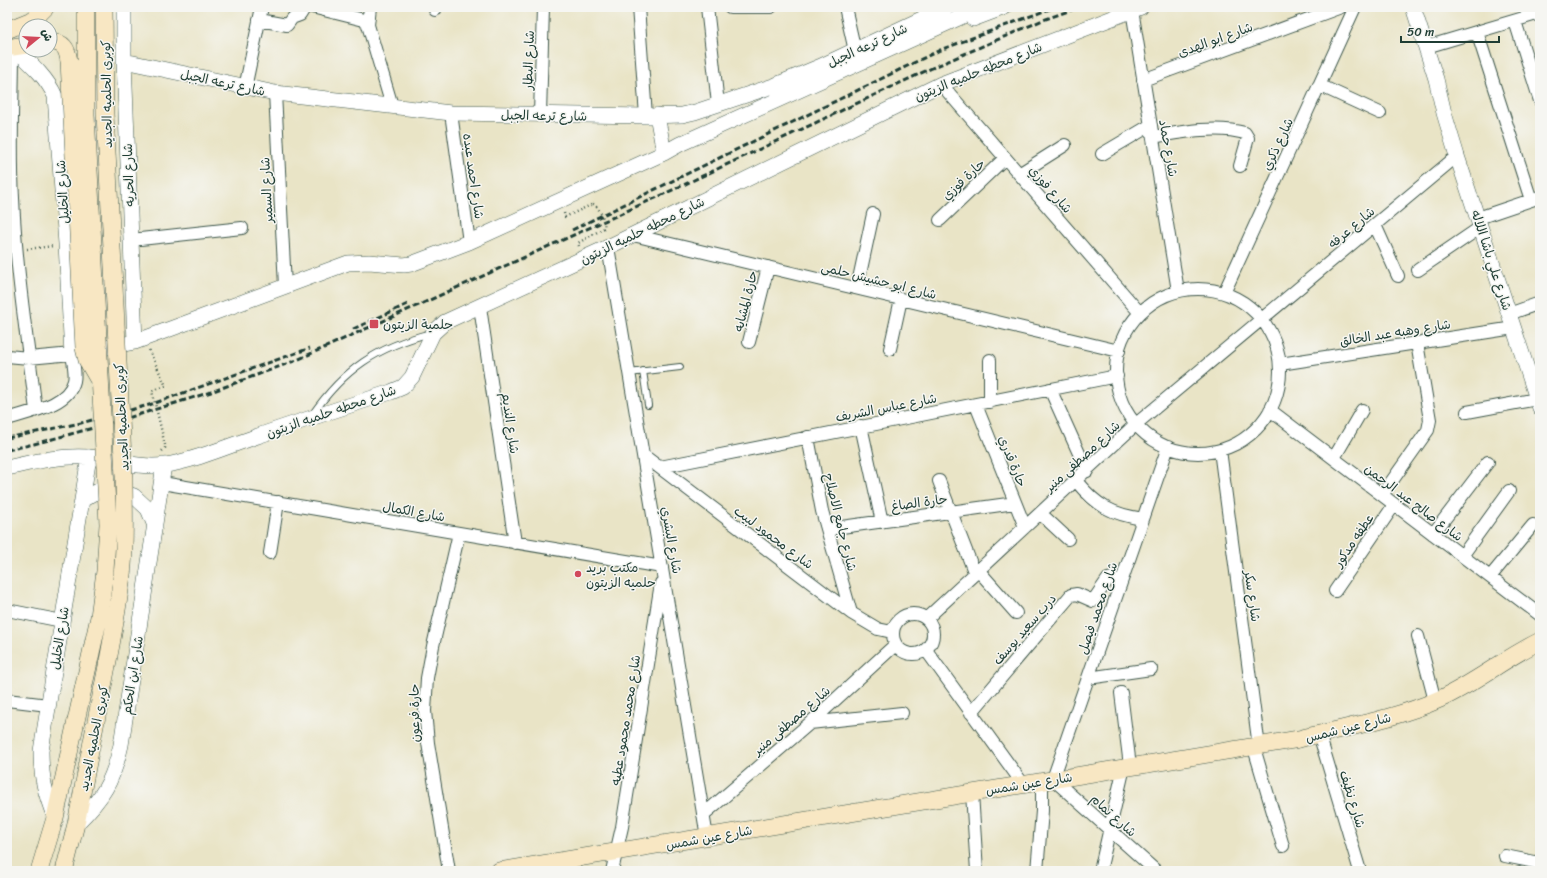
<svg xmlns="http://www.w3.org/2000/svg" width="1547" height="878" viewBox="0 0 1547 878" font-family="Sriracha,'Playpen Sans Arabic',sans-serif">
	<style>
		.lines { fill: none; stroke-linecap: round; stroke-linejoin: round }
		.service-casing { stroke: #3d564a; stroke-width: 8 }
		.minor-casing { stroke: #3d564a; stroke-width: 14 }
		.tertiary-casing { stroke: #3d564a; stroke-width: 16 }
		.secondary-casing { stroke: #3d564a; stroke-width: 18 }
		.path { stroke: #3d564a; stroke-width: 2.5; stroke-dasharray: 1 3; stroke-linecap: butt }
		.service { stroke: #fff; stroke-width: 6 }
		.minor { stroke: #fff; stroke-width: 12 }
		.tertiary { stroke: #fff; stroke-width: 15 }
		.secondary { stroke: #f8e7c3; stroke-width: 17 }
		.rail { stroke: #1f3d34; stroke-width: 3; stroke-dasharray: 6 3; stroke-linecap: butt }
		.secondary-bridge-casing { stroke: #3d564a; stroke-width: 18; stroke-linecap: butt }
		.path-bridge { stroke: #3d564a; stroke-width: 2.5; stroke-dasharray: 1 3; stroke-linecap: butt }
		.secondary-bridge { stroke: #f8e7c3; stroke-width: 17 }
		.poi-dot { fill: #d1495b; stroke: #f6f6f2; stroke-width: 1.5 }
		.labels { text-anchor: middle; stroke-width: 3; stroke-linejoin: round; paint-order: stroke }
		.street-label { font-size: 13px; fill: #1f3d34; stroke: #f6f6f2 }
		.poi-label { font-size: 13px; fill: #1f3d34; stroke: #f6f6f2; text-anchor: start }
	</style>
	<rect width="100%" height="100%" fill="#f6f6f2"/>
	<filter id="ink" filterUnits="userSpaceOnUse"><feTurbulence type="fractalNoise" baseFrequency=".025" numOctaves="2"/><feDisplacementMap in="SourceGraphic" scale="8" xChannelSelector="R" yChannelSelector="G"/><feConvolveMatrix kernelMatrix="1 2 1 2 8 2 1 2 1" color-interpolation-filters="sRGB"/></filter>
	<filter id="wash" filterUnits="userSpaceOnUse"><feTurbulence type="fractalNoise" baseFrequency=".012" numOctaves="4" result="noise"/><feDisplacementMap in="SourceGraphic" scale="16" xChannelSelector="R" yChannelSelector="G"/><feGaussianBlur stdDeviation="0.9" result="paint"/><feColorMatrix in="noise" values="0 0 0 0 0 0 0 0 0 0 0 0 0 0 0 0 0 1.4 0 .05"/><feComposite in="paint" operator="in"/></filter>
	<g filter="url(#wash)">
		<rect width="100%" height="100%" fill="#e9e4c6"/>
	</g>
	<g filter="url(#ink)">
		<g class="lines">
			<g class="service-casing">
				<path id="service" d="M643 371 648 405
					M629 373 680 367
					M312 415C344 369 377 347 431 333"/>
			</g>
			<g class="minor-casing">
				<path id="minor" d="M312 7 368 21
					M370 7 368 25 392 106
					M638 7 646 116
					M707 7 718 104
					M730 7H771
					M845 7 855 51
					M435 10V7
					M1132 10 1178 291
					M259 20 287 25 292 18 300 15 305 7
					M1515 21 1540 101
					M1477 32 1531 200
					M13 47C13 97 10 148 13 198 16 269 27 339 36 410
					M1426 47 1540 13
					M1143 80 1341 7
					M941 84 1140 313
					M1319 85 1380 113
					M245 88 262 7
					M275 93 285 286
					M451 113 469 242
					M540 115 543 7
					M1153 137C1181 132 1217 125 1245 133L1248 138 1240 166
					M1102 154 1151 125
					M1019 174 1065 145
					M1478 218 1540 197
					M940 220 1005 158
					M1375 225 1398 276
					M633 235 1119 351
					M131 240 242 228
					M608 247 707 837
					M1418 270 1481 227
					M857 288 873 214
					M1116 371a82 82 0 1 1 164 0a82 82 0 1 1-164 0Z
					M1224 293 1355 7
					M480 307 515 543
					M1509 314 1540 303
					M749 342 768 267
					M890 349 901 299
					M7 356 29 358 72 354C73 362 76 373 74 381 68 406 28 412 7 419
					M1280 364 1514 328
					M1050 389 1087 471
					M990 402V360
					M976 405 1025 527
					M1270 410 1540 615
					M1467 412 1537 399
					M861 426 882 522
					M808 437 822 511 851 613
					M1220 450 1259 747
					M643 455 851 613 878 629 892 632
					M1334 458 1362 410
					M660 467C812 436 965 407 1117 376
					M939 481 975 574
					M1076 481C1097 506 1111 514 1143 519
					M162 483 662 567
					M1382 495 1428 430 1430 420 1417 343
					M1040 513 1068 539
					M827 529 1015 503
					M1433 534 1488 462
					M270 553 278 502
					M1462 556 1509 491
					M978 570 1016 613
					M1490 577 1533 525
					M1335 591 1394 505
					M7 610 62 621
					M893 634a20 20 0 1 1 40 0a20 20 0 1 1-40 0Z
					M926 619 1136 424 1457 156
					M1418 636 1435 701
					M926 650 1023 784
					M1088 678 1151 669
					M1121 693 1130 766
					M7 700 48 705
					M971 713 1071 595 1077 594 1093 601 1108 579 1112 578 1121 582
					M810 723 902 713
					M1319 734 1360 871
					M1254 748 1283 846
					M972 793 977 871
					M703 815 810 723 895 645
					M1505 856 1540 863
					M449 871 428 743 425 711 427 678 433 646 459 533
					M612 871 622 827 661 583
					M1037 871 1042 811V781
					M1100 871 1124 767
					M1156 871 1053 779 1168 447"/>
			</g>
			<g class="tertiary-casing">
				<path id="tertiary" d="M124 7V61L135 342
					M1413 7 1436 79 1444 113 1457 156 1540 408
					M973 19 1005 7
					M7 47H13C29 62 46 76 55 96L66 244 72 354 135 342 348 263 369 262 404 265 411 264 469 242 664 153 680 144 983 7
					M124 61 275 93 451 113 646 116 682 115 695 112 776 85 819 67 947 7
					M657 115 664 153
					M7 468C34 462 60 455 88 457 114 459 139 469 166 465 196 460 226 447 255 437 300 421 345 407 391 392L403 387 412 377 433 333 445 322 608 247 941 84 1141 7
					M82 500 98 491 117 490 134 496 148 509 155 526
					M55 818C45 793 41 778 41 751L89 457
					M76 824C103 798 113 781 121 745L164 465"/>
			</g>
			<g class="secondary-casing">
				<path id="secondary" d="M7 30 34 19 46 7
					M50 41C64 43 67 48 69 61
					M13 47 26 45
					M39 871 55 818 76 721
					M64 871 76 824 95 726
					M499 871 1299 739C1347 727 1395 719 1440 699 1475 683 1505 658 1540 641"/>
			</g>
			<path class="path" d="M564 213 565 217 593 204
				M579 246 578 243 604 228
				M27 249 54 246
				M149 350 166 386 157 389
				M162 451 165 448V445"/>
			<use href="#service" class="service"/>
			<use href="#minor" class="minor"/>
			<use href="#tertiary" class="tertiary"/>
			<use href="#secondary" class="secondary"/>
			<path class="rail" d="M572 230 940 50 1055 7
				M353 329 410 303
				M7 438 81 423 149 405 310 348
				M7 450 34 444 115 422 211 392 297 360 662 195 932 68 1043 20 1080 7"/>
			<g class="secondary-bridge-casing">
				<path id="secondary-bridge" d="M69 61 84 348 87 360 98 379
					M76 721 99 617 105 571 108 524 86 115V7
					M95 726C105 676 116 626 122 575 126 543 124 510 124 477L105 114 104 7"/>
			</g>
			<path class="path-bridge" d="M593 204C599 206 606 222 604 228
				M157 389 152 391 165 445"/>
			<use href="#secondary-bridge" class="secondary-bridge"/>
		</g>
	</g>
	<g class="poi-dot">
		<rect x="369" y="319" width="10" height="10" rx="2"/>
		<circle cx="578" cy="574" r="4"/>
	</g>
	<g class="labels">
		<g class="street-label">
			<text transform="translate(1215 39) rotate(-20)" y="5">شارع ابو الهدى</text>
			<text transform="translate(867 45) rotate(-25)" y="5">شارع ترعه الجبل</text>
			<text transform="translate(528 60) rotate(-88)" y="5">شارع البطار</text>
			<text transform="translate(978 71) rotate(-22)" y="5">شارع محطه حلميه الزيتون</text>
			<text transform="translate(223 82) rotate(12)" y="5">شارع ترعه الجبل</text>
			<text transform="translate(106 94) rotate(-91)" y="5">كوبرى الحلميه الجديد</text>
			<text transform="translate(544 115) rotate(1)" y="5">شارع ترعه الجبل</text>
			<text transform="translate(1277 144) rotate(-65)" y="5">شارع ذكري</text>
			<text transform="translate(1169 148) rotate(80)" y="5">شارع حماد</text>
			<text transform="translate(128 175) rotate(-92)" y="5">شارع الحريه</text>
			<text transform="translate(474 176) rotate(82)" y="5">شارع احمد عبده</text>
			<text transform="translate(963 179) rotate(-43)" y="5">حارة فوزي</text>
			<text transform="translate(1051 189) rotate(49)" y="5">شارع فوزي</text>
			<text transform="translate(266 190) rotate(-93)" y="5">شارع السمير</text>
			<text transform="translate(62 192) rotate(-94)" y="5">شارع الخليل</text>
			<text transform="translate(1351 227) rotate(-40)" y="5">شارع عرفه</text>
			<text transform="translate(642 230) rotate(-26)" y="5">شارع محطه حلميه الزيتون</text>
			<text transform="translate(1492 260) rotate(72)" y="5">شارع علي باشا اللاله</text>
			<text transform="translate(879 280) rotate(14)" y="5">شارع ابو حشيش حلمى</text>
			<text transform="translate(745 301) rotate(-76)" y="5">حارة المشايه</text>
			<text transform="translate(1395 332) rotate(-9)" y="5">شارع وهبه عبد الخالق</text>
			<text transform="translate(886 407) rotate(-11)" y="5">شارع عباس الشريف</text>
			<text transform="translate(331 411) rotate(-19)" y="5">شارع محطه حلميه الزيتون</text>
			<text transform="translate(121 417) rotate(-93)" y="5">كوبرى الحلميه الجديد</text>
			<text transform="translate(511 423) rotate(82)" y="5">شارع النديم</text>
			<text transform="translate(1082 456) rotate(-43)" y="5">شارع مصطفى منير</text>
			<text transform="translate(1013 461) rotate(68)" y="5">حارة قدري</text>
			<text transform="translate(919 502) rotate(-8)" y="5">حارة الصاغ</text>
			<text transform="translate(1414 502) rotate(37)" y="5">شارع صالح عبد الرحمن</text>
			<text transform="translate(414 511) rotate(10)" y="5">شارع الكمال</text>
			<text transform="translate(841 522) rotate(76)" y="5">شارع جامع الاصلاح</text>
			<text transform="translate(774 537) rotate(37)" y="5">شارع محمود لبيب</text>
			<text transform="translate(672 540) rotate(80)" y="5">شارع البشري</text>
			<text transform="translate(1353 540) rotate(-56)" y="5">عطفه مدكور</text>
			<text transform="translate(1253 596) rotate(82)" y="5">شارع سكر</text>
			<text transform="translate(1097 608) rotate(-71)" y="5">شارع محمد فيصل</text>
			<text transform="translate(1024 629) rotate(-49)" y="5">درب سعيد يوسف</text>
			<text transform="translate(59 638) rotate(-81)" y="5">شارع الخليل</text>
			<text transform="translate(132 675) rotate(-81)" y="5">شارع ابن الحكم</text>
			<text transform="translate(414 713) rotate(-91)" y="5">حارة فرعون</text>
			<text transform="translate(625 720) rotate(-81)" y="5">شارع محمد محمود عطيه</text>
			<text transform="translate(791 720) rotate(-41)" y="5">شارع مصطفى منير</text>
			<text transform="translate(1348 727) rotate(-14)" y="5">شارع عين شمس</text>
			<text transform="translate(93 738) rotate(-79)" y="5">كوبرى الحلميه الجديد</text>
			<text transform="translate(1029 783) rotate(-9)" y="5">شارع عين شمس</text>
			<text transform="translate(1353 799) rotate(73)" y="5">شارع نظيف</text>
			<text transform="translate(1114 815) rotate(42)" y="5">شارع تمام</text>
			<text transform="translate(709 837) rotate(-10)" y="5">شارع عين شمس</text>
		</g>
		<g class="poi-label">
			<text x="383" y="329">حلمية الزيتون</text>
			<text x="586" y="572">مكتب بريد<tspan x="586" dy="15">حلميه الزيتون</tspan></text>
		</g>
	</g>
	<rect width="1547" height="878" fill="none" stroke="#f6f6f2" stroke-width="24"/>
	<g transform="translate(38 38) rotate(72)"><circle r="19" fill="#f6f6f2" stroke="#a0aca6"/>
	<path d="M0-3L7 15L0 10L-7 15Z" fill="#d1495b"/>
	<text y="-6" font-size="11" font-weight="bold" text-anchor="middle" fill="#1f3d34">ش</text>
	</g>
	<path d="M1401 36v6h98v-6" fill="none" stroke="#1f3d34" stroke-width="2"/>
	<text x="1407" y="36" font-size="12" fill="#1f3d34" stroke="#f6f6f2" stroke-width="3" paint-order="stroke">50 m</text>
</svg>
